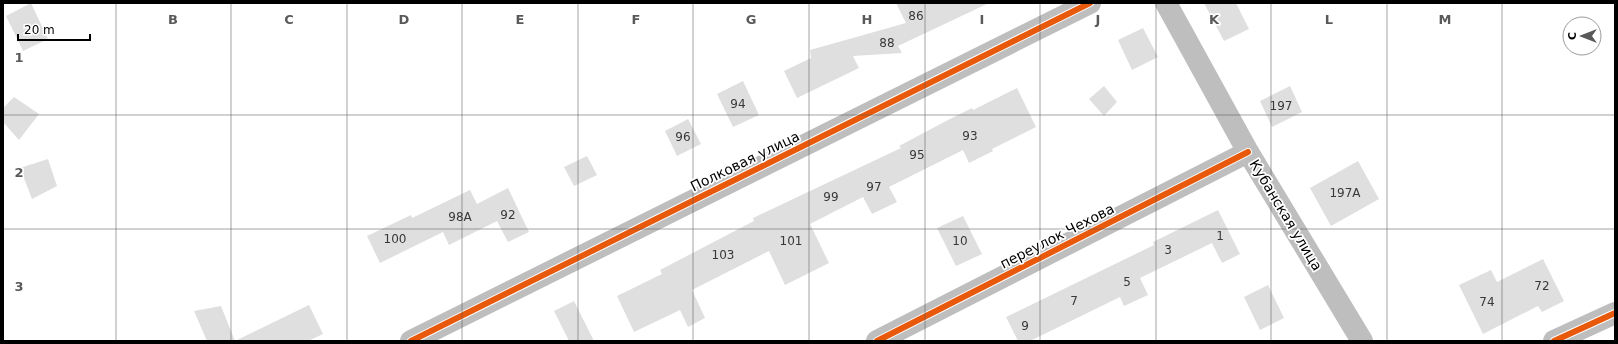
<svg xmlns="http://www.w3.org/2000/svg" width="1618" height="344" viewBox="0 0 1618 344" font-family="'DejaVu Sans',sans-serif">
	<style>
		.building { fill: #dfdfdf }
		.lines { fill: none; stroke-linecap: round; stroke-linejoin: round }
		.minor { stroke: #bebebe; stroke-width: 22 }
		.cycleway-casing { stroke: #fff; stroke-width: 8 }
		.cycleway { stroke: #e8590c; stroke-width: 6 }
		.grid { fill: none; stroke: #595959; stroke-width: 1; stroke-opacity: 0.55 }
		.labels { text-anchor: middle; stroke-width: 3.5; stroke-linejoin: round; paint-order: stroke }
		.number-label { font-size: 12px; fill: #383838 }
		.street-label { font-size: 14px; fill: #000; stroke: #fff }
		.grid-label { font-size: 13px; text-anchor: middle; font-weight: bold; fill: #595959; stroke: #fff; stroke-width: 3.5; stroke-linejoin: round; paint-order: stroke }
	</style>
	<rect width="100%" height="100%" fill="#fff"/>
	<path class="building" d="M31 3 48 39 23 51 6 16Z
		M896 3H989L898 46 902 53 853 56 859 68 797 98 784 71 811 58 810 50 906 23Z
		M1204 3H1236L1249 29 1224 41Z
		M1143 28 1158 57 1132 70 1118 40Z
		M743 81 759 115 733 127 717 94Z
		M1104 86 1117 102 1104 116 1089 99Z
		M1290 86 1302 112 1272 127 1260 101Z
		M1017 88 1036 127 992 149 993 151 969 163 963 150 889 187 897 202 872 214 863 197 810 224 829 263 785 285 769 251 692 290 705 318 688 327 680 310 634 332 617 296 662 274 660 270 754 221 753 218 901 148 899 146 948 120 972 108 973 110Z
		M14 97 39 114 19 140 3 122V108Z
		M688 119 701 144 677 156 665 131Z
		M587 156 597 175 574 186 564 167Z
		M48 159 57 186 32 199 20 168Z
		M1358 161 1379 199 1331 226 1310 188Z
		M508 188 529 232 508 242 497 221 449 245 443 232 380 263 367 236 411 215 412 218 470 190 477 204Z
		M1218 210 1240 254 1222 263 1212 243 1140 278 1148 295 1124 306 1120 297 1030 341H1018L1006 317 1154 245 1153 242Z
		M963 216 982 254 956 266 937 228Z
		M1543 259 1564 301 1542 312 1538 306 1483 334 1459 285 1491 270 1497 282Z
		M1268 285 1284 318 1260 330 1244 297Z
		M574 301 594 341H569L554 311Z
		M309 305 323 334 308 341H207L194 311 221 306 235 341Z"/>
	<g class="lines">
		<path class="minor" d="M1166 3 1248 152 1362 341
			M411 341 1090 3
			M877 341 1248 152
			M1554 341 1615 313"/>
		<g class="cycleway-casing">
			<path id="cycleway" d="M411 341 1090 3
				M877 341 1248 152
				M1554 341 1615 313"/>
		</g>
		<use href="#cycleway" class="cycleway"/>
	</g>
	<path class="grid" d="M116 3V341M231 3V341M347 3V341M462 3V341M578 3V341M693 3V341M809 3V341M925 3V341M1040 3V341M1156 3V341M1271 3V341M1387 3V341M1502 3V341M3 115H1615M3 229H1615"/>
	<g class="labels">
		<g class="number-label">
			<text x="916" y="20">86</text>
			<text x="887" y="47">88</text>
			<text x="738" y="108">94</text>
			<text x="1281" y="110">197</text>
			<text x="970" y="140">93</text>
			<text x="683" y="141">96</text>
			<text x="917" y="159">95</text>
			<text x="874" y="191">97</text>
			<text x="1345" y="197">197А</text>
			<text x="831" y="201">99</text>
			<text x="508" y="219">92</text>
			<text x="460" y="221">98А</text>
			<text x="1220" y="240">1</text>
			<text x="395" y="243">100</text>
			<text x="791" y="245">101</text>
			<text x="960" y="245">10</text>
			<text x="1168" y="254">3</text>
			<text x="723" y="259">103</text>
			<text x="1127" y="286">5</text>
			<text x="1542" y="290">72</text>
			<text x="1074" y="305">7</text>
			<text x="1487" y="306">74</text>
			<text x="1025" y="330">9</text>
		</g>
		<g class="street-label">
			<text transform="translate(745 161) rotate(-26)" y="5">Полковая улица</text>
			<text transform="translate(1286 215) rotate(59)" y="5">Кубанская улица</text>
			<text transform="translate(1057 236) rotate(-27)" y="5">переулок Чехова</text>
		</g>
	</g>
	<g class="grid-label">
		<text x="173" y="24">B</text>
		<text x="289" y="24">C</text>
		<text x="404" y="24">D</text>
		<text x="520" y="24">E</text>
		<text x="636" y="24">F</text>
		<text x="751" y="24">G</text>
		<text x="867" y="24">H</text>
		<text x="982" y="24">I</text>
		<text x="1098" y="24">J</text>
		<text x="1214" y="24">K</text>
		<text x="1329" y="24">L</text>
		<text x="1445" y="24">M</text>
		<text x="19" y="62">1</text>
		<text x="19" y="177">2</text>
		<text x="19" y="291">3</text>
	</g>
	<rect width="1618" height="344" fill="none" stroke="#000000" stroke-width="8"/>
	<g transform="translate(1582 36) rotate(270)"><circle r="19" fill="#ffffff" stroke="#999999"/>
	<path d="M0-3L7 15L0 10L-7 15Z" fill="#595959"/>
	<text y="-6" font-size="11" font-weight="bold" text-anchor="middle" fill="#000000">С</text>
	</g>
	<path d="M18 34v6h72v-6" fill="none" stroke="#000000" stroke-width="2"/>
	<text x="24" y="34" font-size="12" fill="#000000" stroke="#ffffff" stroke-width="3" paint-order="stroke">20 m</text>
</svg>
